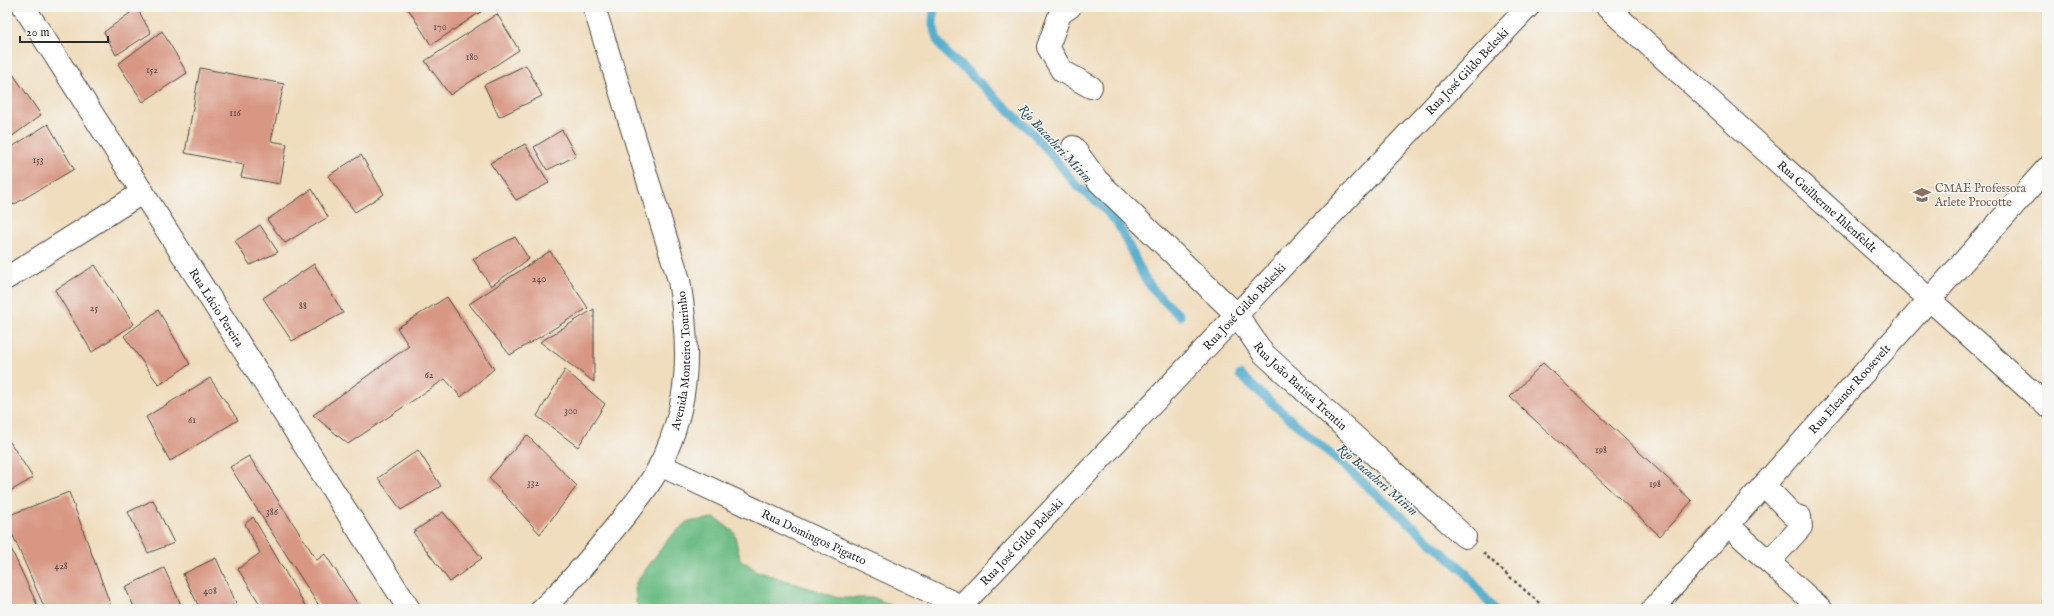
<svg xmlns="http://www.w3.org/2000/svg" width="2054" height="616" viewBox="0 0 2054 616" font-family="'IM FELL English',serif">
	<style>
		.forest { fill: #6fbe87; stroke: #4d7459 }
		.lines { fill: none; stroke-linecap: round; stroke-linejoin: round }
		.stream { stroke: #4faacd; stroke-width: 9 }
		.building { fill: #d89783 }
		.minor-casing { stroke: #494641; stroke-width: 24 }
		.major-casing { stroke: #494641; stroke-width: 24 }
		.path { stroke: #494641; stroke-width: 2.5; stroke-dasharray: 3 3; stroke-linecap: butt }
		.minor { stroke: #fff; stroke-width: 22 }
		.major { stroke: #fff; stroke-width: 22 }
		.labels { text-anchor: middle; stroke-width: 3; stroke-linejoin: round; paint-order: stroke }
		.number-label { font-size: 10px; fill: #564641 }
		.street-label { font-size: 12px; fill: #2b2b2b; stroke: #f6f6f2 }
		.education-label { font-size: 12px; fill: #785e54; stroke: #f6f6f2; text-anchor: start }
		.water-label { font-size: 13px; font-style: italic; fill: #385764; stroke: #f6f6f2 }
	</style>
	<rect width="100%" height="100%" fill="#f6f6f2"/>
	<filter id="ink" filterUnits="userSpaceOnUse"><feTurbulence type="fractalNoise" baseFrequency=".025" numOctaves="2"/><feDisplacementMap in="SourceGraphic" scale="8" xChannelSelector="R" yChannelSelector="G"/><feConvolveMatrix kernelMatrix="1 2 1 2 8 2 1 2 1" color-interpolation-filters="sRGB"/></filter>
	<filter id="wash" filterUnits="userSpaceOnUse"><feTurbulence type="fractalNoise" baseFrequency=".012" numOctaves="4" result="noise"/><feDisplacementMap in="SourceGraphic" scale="16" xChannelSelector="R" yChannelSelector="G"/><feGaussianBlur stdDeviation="0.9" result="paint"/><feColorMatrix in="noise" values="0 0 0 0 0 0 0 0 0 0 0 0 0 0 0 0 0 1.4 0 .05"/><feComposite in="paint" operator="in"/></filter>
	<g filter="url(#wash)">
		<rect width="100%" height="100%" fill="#f0ddbd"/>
		<path class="forest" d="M715 518 734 532 740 559 757 571 839 598H875L900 609H642L636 603 635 584 669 538 687 522Z"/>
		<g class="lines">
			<path class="stream" d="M934 7 933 24 937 40 949 56 968 72 1035 135 1076 185 1100 204 1118 224 1145 279 1158 295 1180 316
				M1240 375 1464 571 1494 609"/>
		</g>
		<g id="blocks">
			<path class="building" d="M407 7H488L431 45Z
				M137 8 151 33 116 55 104 32Z
				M497 14 519 50 450 95 425 61Z
				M162 31 187 73 143 102 118 64Z
				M526 65 542 96 499 117 484 85Z
				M200 68 284 84 271 141 287 144 280 184 241 177 244 165 185 153Z
				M11 71 41 115 7 140V74Z
				M48 124 74 169 13 205 7 196V150Z
				M562 130 576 156 547 170 534 147Z
				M525 144 549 183 516 200 490 163Z
				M361 155 384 194 355 212 328 176Z
				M312 189 328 217 285 243 267 220Z
				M260 225 278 252 250 265 235 241Z
				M515 237 529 259 491 286 473 259Z
				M550 251 588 308 510 355 469 304Z
				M314 264 343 313 292 341 263 298Z
				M95 265 134 324 92 352 55 290Z
				M447 297 494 369 461 397 445 379 348 444 313 415 409 346 397 328Z
				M594 309V382L540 342Z
				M158 310 190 364 159 385 124 336Z
				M1543 363 1692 501 1660 536 1510 397Z
				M565 370 605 404 578 447 537 416Z
				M210 378 238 420 170 461 146 417Z
				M527 435 577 486 540 534 489 478Z
				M10 442 33 478 7 493V444Z
				M418 450 441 486 401 510 378 478Z
				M249 456 317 560 325 554 361 609H321L230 467Z
				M69 492 112 609H45L7 522V516Z
				M153 500 174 543 148 553 128 512Z
				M443 512 482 558 450 582 413 532Z
				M253 517 307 609H263L238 569 260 553 245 524Z
				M7 540 39 609H7Z
				M216 558 237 605 229 609H200L183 574Z
				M164 568 183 609H135L125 587Z"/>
		</g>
	</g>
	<g filter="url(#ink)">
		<use href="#blocks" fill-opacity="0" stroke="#494641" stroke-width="1"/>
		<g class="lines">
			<g class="minor-casing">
				<g id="minor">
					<path id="s1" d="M24 7 409 609"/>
					<path d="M1070 7 1060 14 1048 47 1062 71 1091 87"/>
					<path id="s2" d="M1073 147 1097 180 1237 315 1263 353 1465 537"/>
					<path d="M7 278 143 192"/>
					<path id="s3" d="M660 465 967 609"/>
					<path d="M1764 485 1793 515 1800 517 1801 527 1769 562"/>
					<path d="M1728 525 1821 609"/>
					<path id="s4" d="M961 606 1528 7"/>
					<path id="s5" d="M1653 609 2047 168"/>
				</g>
			</g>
			<g class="major-casing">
				<g id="major">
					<path id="s6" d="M1607 7 2047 406"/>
					<path id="s7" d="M542 609C568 585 591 558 613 530 630 509 649 488 661 463 691 402 690 346 679 280L594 7"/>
				</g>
			</g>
			<path class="path" d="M1483 553 1546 609"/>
			<use href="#minor" class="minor"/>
			<use href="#major" class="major"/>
		</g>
	</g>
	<defs>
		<g id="school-bare" transform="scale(1.38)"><path d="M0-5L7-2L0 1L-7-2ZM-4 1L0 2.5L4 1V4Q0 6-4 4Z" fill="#8d6e63" stroke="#f6f6f2" stroke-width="2.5" paint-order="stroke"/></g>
	</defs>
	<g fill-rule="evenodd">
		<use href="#school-bare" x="1922" y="195"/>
	</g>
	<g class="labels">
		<g class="number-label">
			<text x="440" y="30">170</text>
			<text x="472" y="60">180</text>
			<text x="152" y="73">152</text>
			<text x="235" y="116">116</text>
			<text x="38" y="163">153</text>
			<text x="539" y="282">240</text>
			<text x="303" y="309">88</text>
			<text x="94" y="311">25</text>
			<text x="429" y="378">62</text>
			<text x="571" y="414">300</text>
			<text x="192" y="423">61</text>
			<text x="1601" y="453">198</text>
			<text x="533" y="486">332</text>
			<text x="1655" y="487">198</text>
			<text x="272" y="515">386</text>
			<text x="61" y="569">428</text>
			<text x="210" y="594">408</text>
		</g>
		<g class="street-label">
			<text dy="4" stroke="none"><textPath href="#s4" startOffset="736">Rua José Gildo Beleski</textPath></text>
			<text dy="4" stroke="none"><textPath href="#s6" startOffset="297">Rua Guilherme Ihlenfeldt</textPath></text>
			<text dy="4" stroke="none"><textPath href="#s4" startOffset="412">Rua José Gildo Beleski</textPath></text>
			<text dy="4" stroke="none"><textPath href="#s1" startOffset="357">Rua Lúcio Pereira</textPath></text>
			<text dy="4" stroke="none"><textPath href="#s7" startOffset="295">Avenida Monteiro Tourinho</textPath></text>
			<text dy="4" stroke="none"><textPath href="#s2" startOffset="331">Rua João Batista Trentin</textPath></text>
			<text dy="4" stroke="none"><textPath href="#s5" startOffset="295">Rua Eleanor Roosevelt</textPath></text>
			<text dy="4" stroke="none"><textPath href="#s3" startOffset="170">Rua Domingos Pigatto</textPath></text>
			<text dy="4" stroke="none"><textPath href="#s4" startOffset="88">Rua José Gildo Beleski</textPath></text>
		</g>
		<g class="education-label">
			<text x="1935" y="192">CMAE Professora<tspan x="1935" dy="14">Arlete Procotte</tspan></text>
		</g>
		<g class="water-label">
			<text transform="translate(1056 143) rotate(47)" y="5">Rio Bacacheri Mirim</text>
			<text transform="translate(1378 479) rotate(41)" y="5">Rio Bacacheri Mirim</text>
		</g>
	</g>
	<rect width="2054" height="616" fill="none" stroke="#f6f6f2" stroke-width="24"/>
	<path d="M20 36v6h88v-6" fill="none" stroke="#2b2b2b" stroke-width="2"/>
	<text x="26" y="36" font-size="12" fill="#2b2b2b" stroke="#f6f6f2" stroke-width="3" paint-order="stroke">20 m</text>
</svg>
